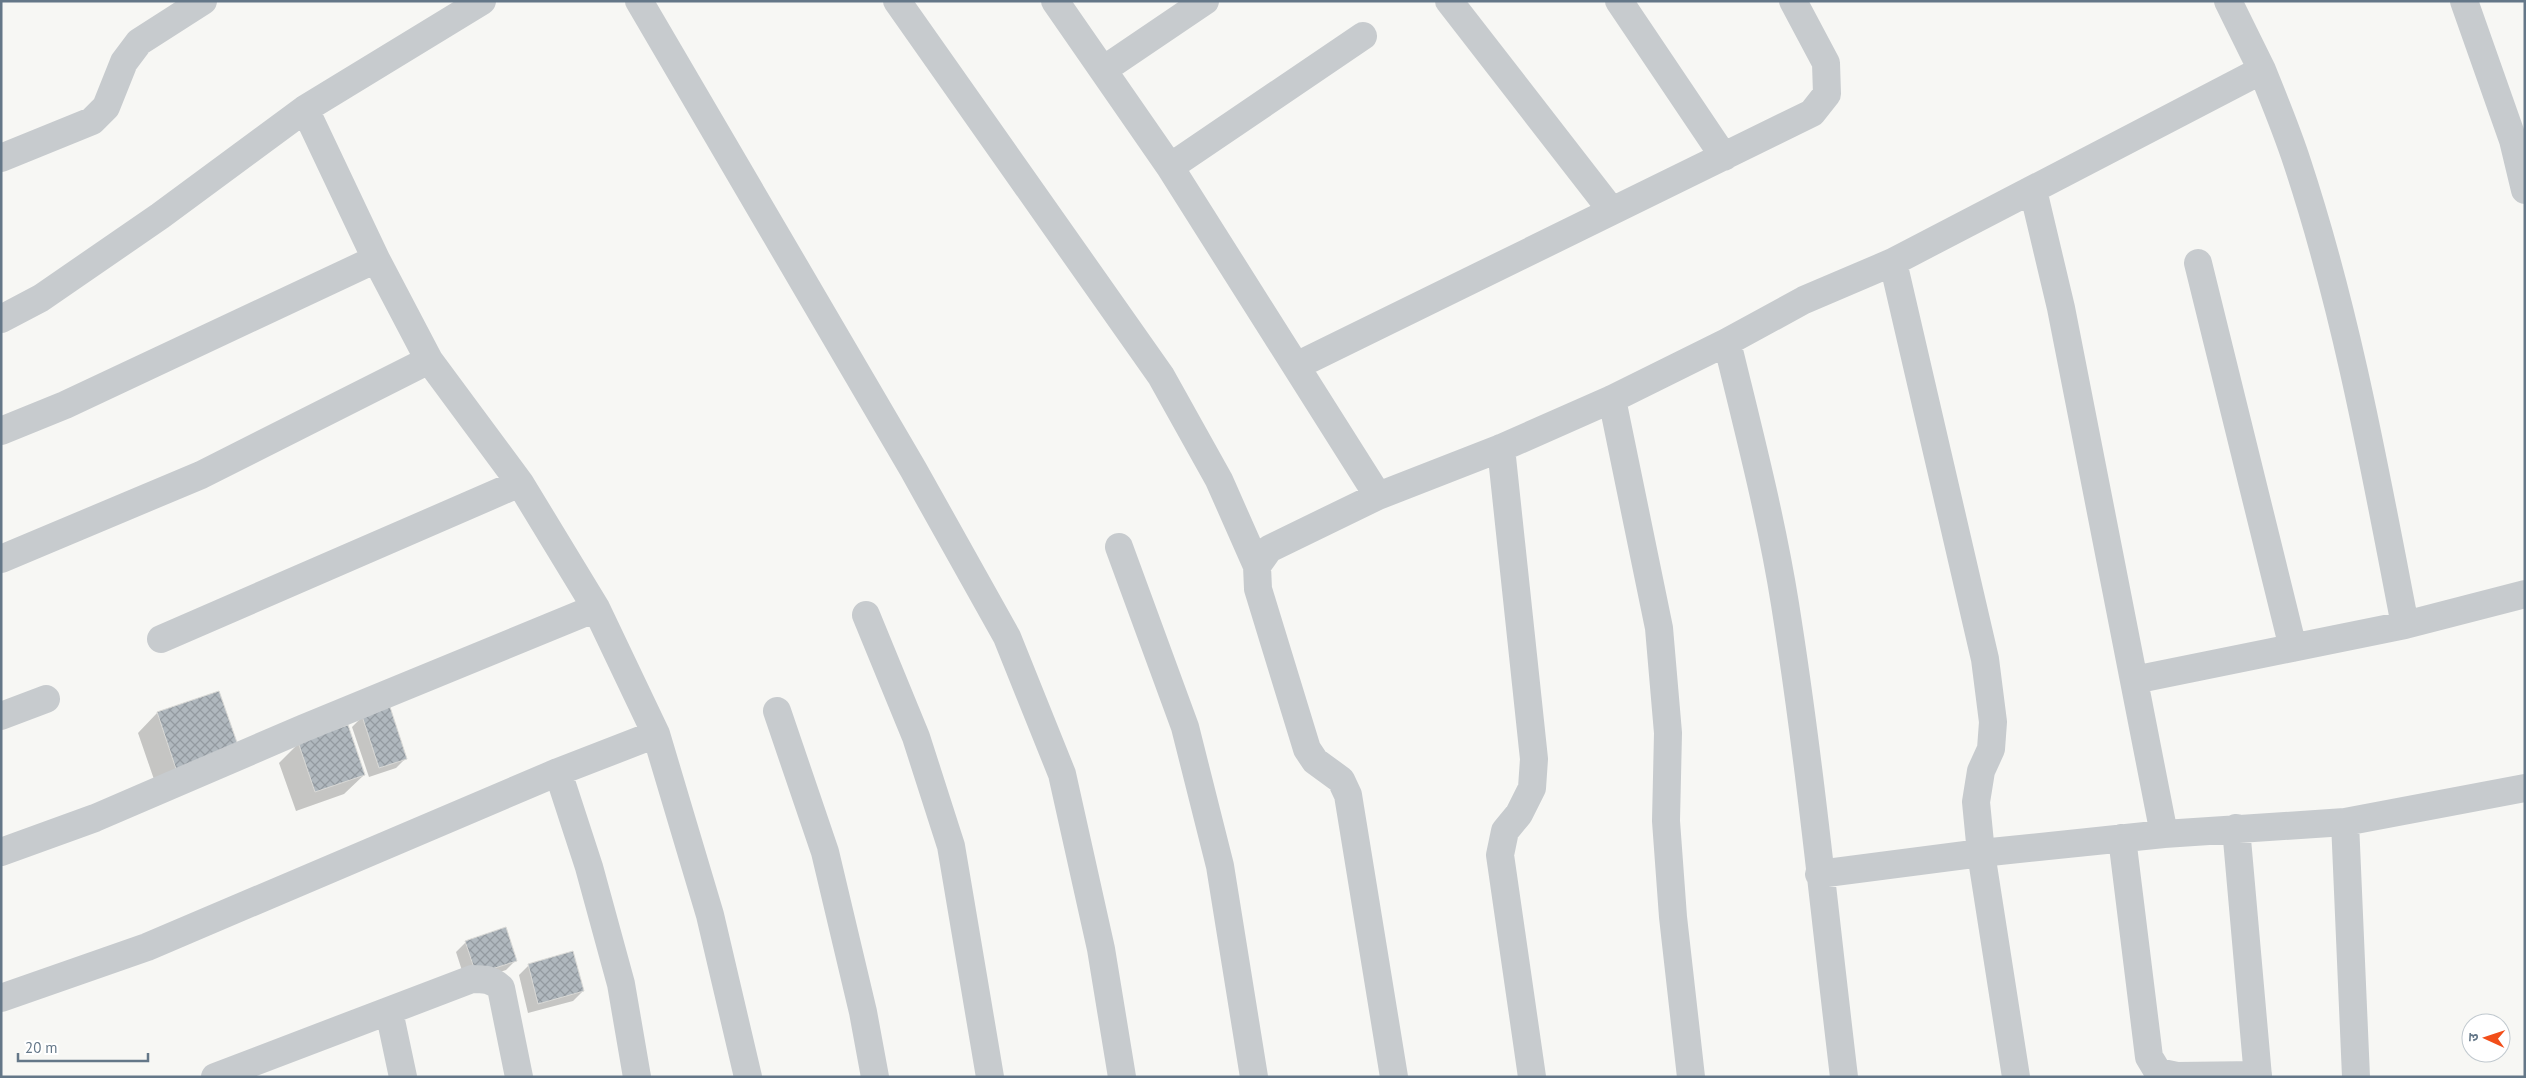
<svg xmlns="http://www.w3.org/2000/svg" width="2526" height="1078" viewBox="0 0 2526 1078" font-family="'PT Sans','Noto Sans Devanagari',sans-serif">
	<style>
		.shadow { fill: #0003 }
		.building { fill: url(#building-cross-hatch); stroke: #d9d9d6 }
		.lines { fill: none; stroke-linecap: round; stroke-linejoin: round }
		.street { stroke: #c7cbce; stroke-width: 28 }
	</style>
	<defs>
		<pattern id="building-cross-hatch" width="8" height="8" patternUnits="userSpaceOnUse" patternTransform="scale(1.25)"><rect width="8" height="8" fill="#b0b8be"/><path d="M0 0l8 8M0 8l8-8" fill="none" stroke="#939aa0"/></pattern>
	</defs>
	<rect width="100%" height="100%" fill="#f7f7f4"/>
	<path class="shadow" d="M157 713 238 750 158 791 138 733Z
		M362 717 406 758 396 768 369 777 352 727Z
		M299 743 364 775 344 794 296 811 279 763Z
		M466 942 516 960 506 970 466 983 456 952Z
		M529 965 583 991 573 1001 528 1013 519 975Z"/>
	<path class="building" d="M219 691 240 751 177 772 157 712Z
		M390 707 407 759 379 768 362 716Z
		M348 725 365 775 315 792 298 742Z
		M506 927 517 961 476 974 465 941Z
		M573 951 584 991 538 1004 528 964Z"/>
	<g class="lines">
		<path class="street" d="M639 1 913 469 1007 637 1062 774 1101 949 1122 1077
			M897 1 1161 376 1219 480 1257 566
			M1055 1 1170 167 1378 496 1501 448 1612 399 1727 342 1804 300 1893 262 2262 70C2274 100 2287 131 2297 162 2347 313 2375 470 2405 625L2525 594
			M1449 1 1612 211
			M1619 1 1724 157
			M2228 1 2262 70
			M2464 1 2513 140 2525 190
			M1103 70 1205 1
			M305 109 376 259 429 360 520 483 596 608 656 734 710 915 748 1077
			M1 158 92 121 106 107 124 62 139 42 203 1
			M1170 167 1363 36
			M2033 190 2061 308 2164 834
			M1893 262 1985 659 1993 722 1991 749 1981 771 1976 802 1981 853 2016 1077
			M2198 263 2293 648
			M1 319 41 298 160 216 305 109 482 1
			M1727 342C1748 429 1771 516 1785 604 1810 761 1825 919 1844 1077
			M1296 366 1812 113 1827 94 1826 63 1793 1
			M1612 399 1659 628 1668 733 1666 821 1673 917 1691 1077
			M1 431 65 405 376 259
			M1501 448 1534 759 1532 788 1519 814 1505 831 1500 855 1532 1077
			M1378 496 1269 549 1257 566 1258 589 1307 749 1315 761 1341 780 1348 795 1394 1077
			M1119 547 1185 727 1220 866 1254 1077
			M1 559 201 475 429 360
			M866 615 916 737 951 846 990 1077
			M161 639 520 483
			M2134 680 2405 625
			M777 711 825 852 863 1012 875 1077
			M1 716 46 699
			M558 772 589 867 621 984 637 1077
			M2345 822 2356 1077
			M2236 828 2258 1077
			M2122 838 2149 1057 2158 1072 2177 1076 2258 1075
			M1 852 95 818 304 728 596 608
			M1819 874 1981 853 2164 834 2345 822 2525 788
			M1 998 147 947 558 772 656 734
			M389 1011 403 1077
			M215 1077 472 979C484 979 492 979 501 988L519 1077"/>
	</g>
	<rect width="2526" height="1078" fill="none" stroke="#647788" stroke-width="5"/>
	<g transform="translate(2486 1038) rotate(273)"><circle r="24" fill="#ffffff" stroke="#c1c9cf"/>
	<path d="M0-4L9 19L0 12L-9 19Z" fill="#f24e19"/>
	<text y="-8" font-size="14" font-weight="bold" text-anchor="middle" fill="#647788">उ</text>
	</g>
	<path d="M18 1053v8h130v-8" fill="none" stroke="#647788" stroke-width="2.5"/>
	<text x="25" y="1053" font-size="15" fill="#647788" stroke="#ffffff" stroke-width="4" paint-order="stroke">20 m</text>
</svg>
